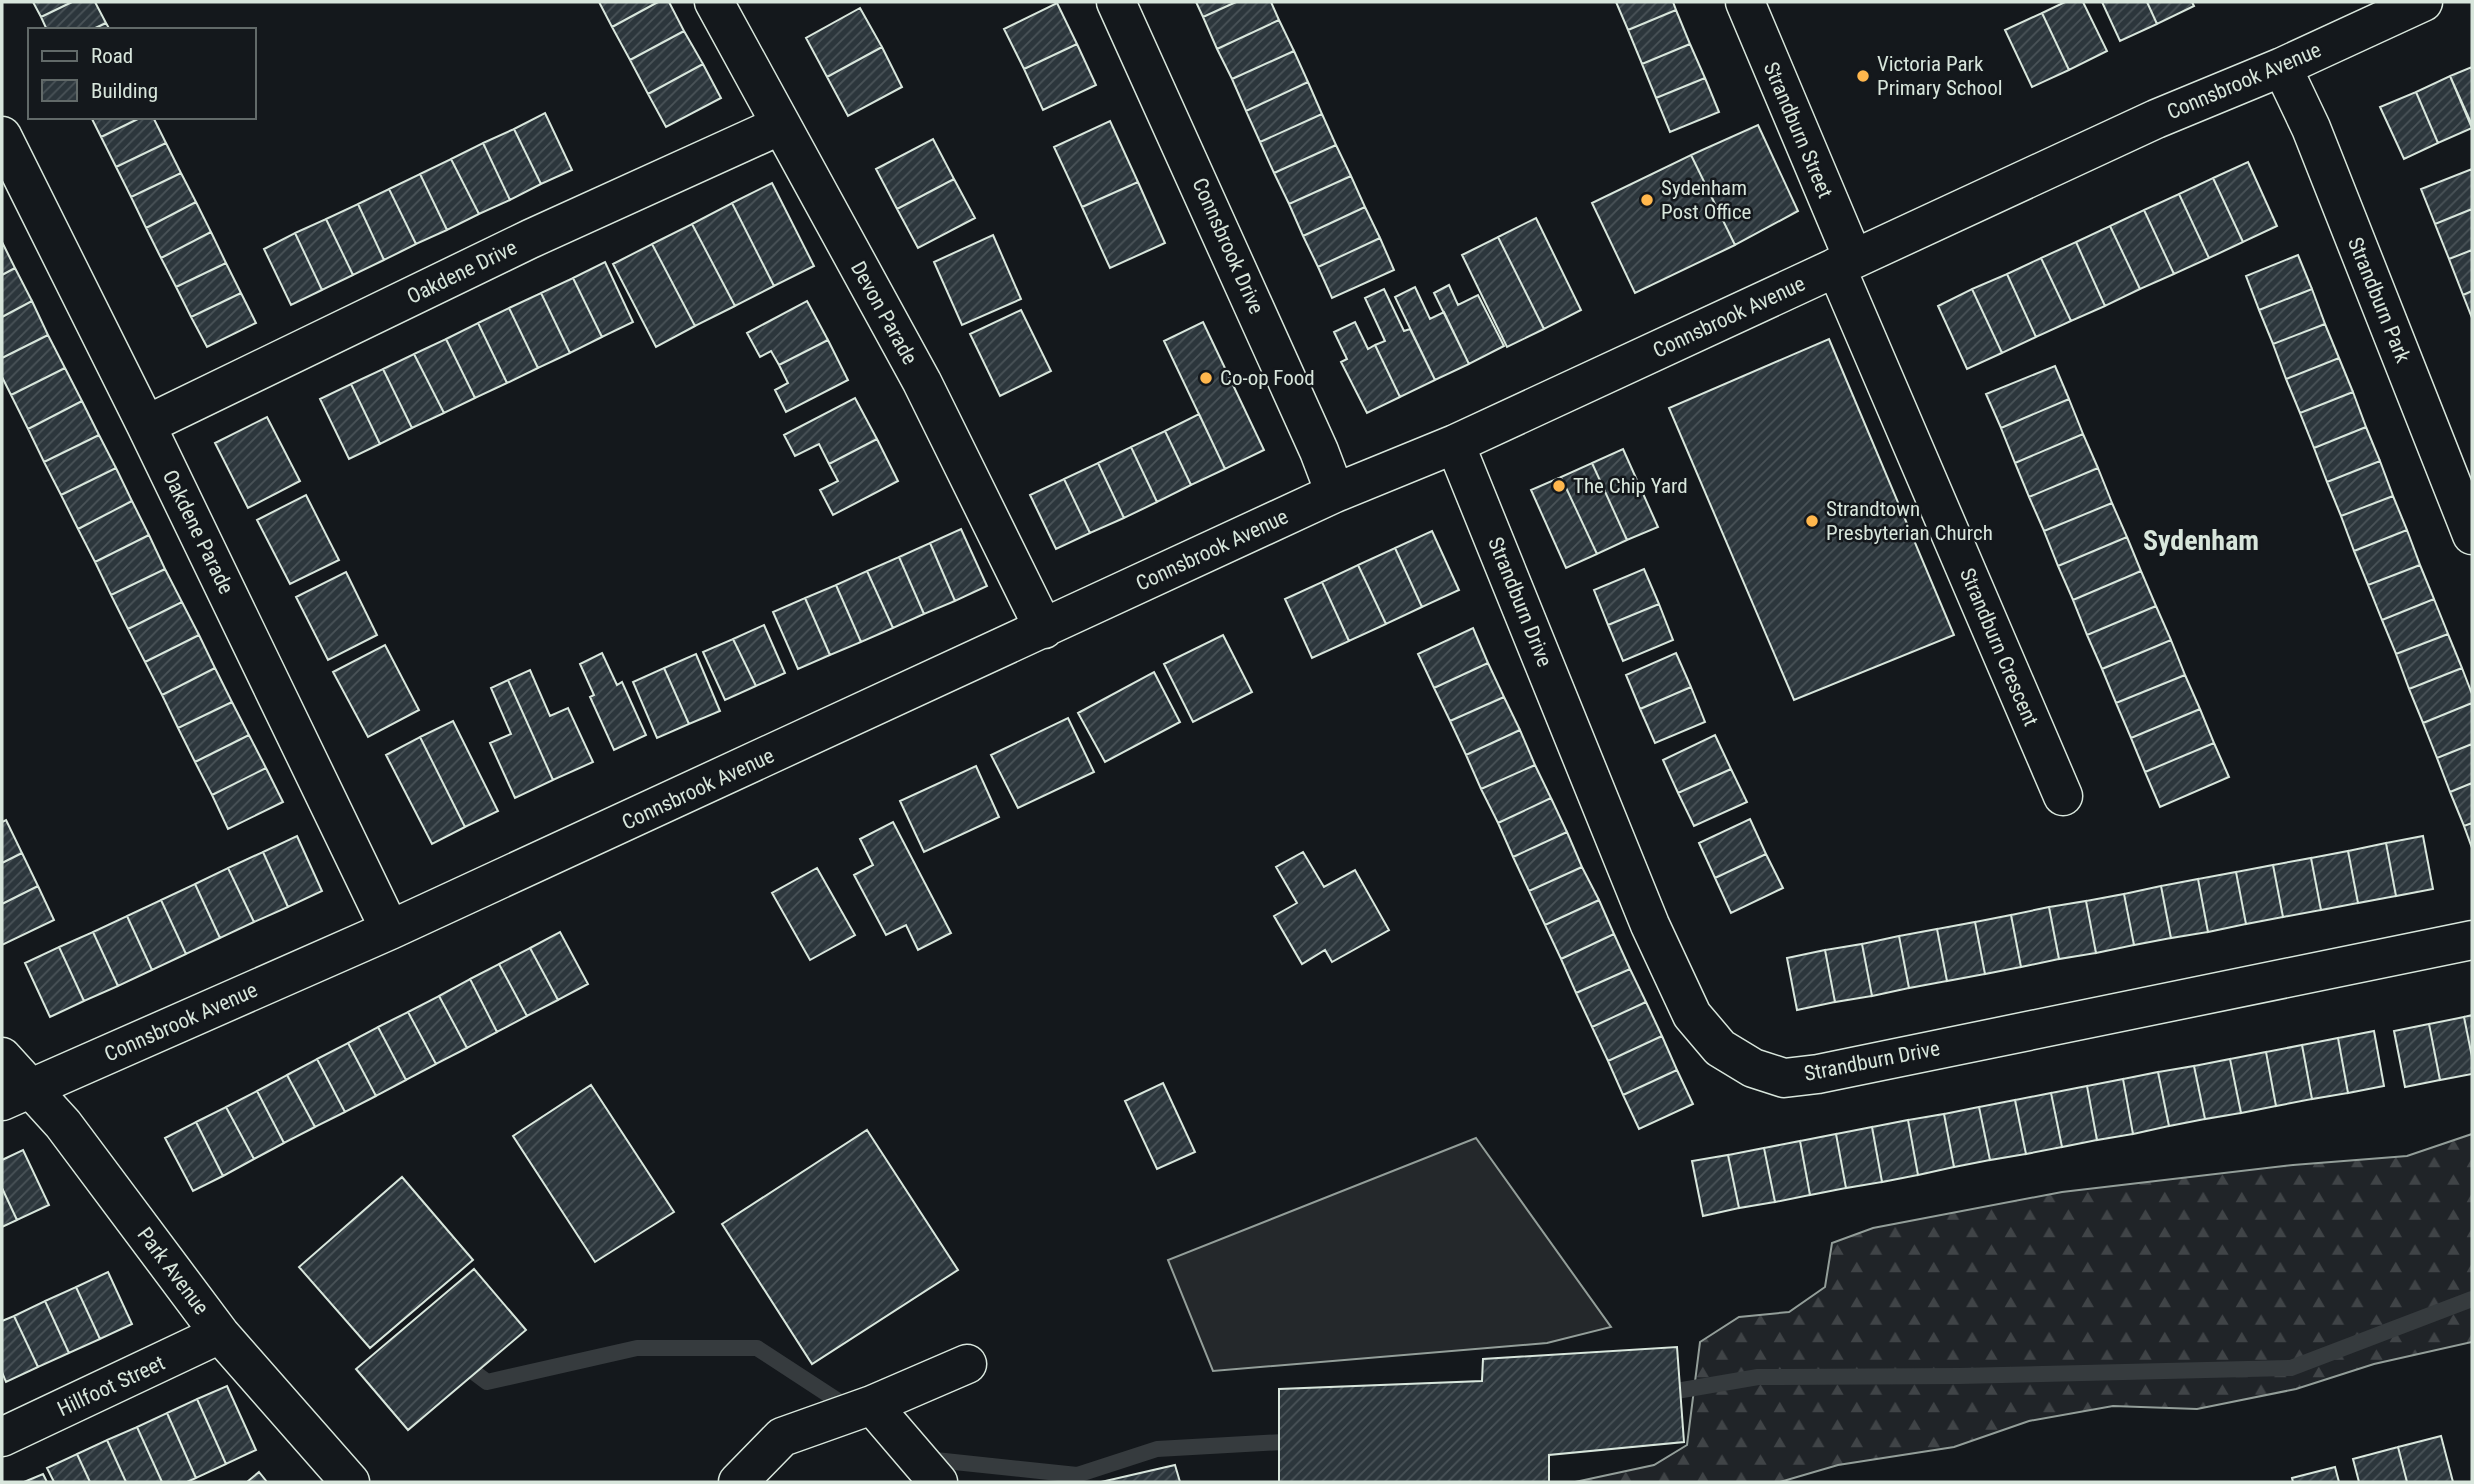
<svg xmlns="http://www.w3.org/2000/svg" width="2474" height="1484" viewBox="0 0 2474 1484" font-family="'Roboto Condensed',sans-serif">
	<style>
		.forest { fill: url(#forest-firs); stroke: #939e99; stroke-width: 2 }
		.parking { fill: #24282b; stroke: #939e99; stroke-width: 2 }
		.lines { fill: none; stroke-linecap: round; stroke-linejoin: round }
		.stream { stroke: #363b3e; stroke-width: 16 }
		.building { fill: url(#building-hatch); stroke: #d8e6dc; stroke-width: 2 }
		.minor-casing { stroke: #d8e6dc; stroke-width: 41 }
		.minor { stroke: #14181c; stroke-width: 38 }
		.poi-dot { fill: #ffb74d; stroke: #14181c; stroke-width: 2.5 }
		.labels { text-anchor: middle; stroke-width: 5; stroke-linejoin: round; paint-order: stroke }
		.poi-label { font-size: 21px; fill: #d8e6dc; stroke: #14181c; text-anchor: start }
		.street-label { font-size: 21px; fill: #d8e6dc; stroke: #14181c }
		.district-label { font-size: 28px; font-weight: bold; fill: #d8e6dc; stroke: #14181c }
	</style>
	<defs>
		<pattern id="forest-firs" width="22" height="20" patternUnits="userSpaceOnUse" patternTransform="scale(1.75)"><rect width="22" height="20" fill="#202428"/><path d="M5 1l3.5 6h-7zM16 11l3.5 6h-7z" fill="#404447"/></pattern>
		<pattern id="building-hatch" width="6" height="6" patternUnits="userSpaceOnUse" patternTransform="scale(1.75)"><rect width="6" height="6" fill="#2c363c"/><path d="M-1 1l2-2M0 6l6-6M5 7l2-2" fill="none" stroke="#4a5358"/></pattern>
	</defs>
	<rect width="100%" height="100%" fill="#14181c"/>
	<path class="forest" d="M2472 1134V1342L2374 1364 2296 1389 2197 1409 2113 1406 2029 1421 1954 1447 1838 1465 1780 1482H1575L1654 1465 1687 1445 1700 1342 1739 1317 1789 1312 1825 1287 1832 1243 1873 1228 2062 1192 2293 1165 2407 1156Z"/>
	<path class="parking" d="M1476 1138 1611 1327 1547 1343 1213 1371 1168 1260Z"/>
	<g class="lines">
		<path class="stream" d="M459 1361 487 1382 637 1348H757L852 1410
			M1659 1394 1758 1377 1959 1376 2291 1368 2472 1299
			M926 1459 1077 1475 1157 1449 1301 1441"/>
	</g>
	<path class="building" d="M33 2H72L41 17Z
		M72 2H95L106 23 91 30H47L41 17Z
		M599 2H658L612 27Z
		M658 2H669L684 31 630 60 612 27Z
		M1196 2H1236L1203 17Z
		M1236 2H1271L1279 20 1217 49 1203 17Z
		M1616 2H1673L1676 10 1628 30Z
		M2065 2H2083L2107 51 2069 70 2042 13Z
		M2102 2H2147L2157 24 2120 41Z
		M2147 2H2192L2194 6 2157 24Z
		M1057 3 1077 44 1024 69 1004 29Z
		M860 8 882 47 827 77 806 38Z
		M1676 10 1690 44 1642 64 1628 30Z
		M2042 13 2069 70 2032 87 2005 30Z
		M1279 20 1294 51 1232 79 1217 49Z
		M106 23 110 30H91Z
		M684 31 703 64 648 94 630 60Z
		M1077 44 1096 85 1043 110 1024 69Z
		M1690 44 1705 78 1656 98 1642 64Z
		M882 47 902 87 848 116 827 77Z
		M1294 51 1308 82 1246 111 1232 79Z
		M703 64 721 98 666 127 648 94Z
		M2472 67V125L2450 76Z
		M2450 76 2472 128 2438 143 2416 92Z
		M1705 78 1719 112 1670 132 1656 98Z
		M1308 82 1322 114 1260 142 1246 111Z
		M2416 92 2438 143 2404 159 2380 107Z
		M545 113 572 170 541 184 514 129Z
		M1322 114 1336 145 1274 173 1260 142Z
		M91 117H142L101 137Z
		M142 117H153L166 143 116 167 101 137Z
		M1110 121 1138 182 1082 207 1054 147Z
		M1758 125 1798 211 1735 245 1691 155Z
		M514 129 541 184 510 200 483 143Z
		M933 139 954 179 897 209 876 169Z
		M166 143 181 173 131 197 116 167Z
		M483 143 510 200 479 214 451 159Z
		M1336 145 1351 176 1289 204 1274 173Z
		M1691 155 1735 245 1635 293 1592 203Z
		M451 159 479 214 447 230 420 174Z
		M2248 162 2277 226 2243 242 2213 178Z
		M2472 169V209L2435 224 2421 189Z
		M181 173 196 202 146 228 131 197Z
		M420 174 447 230 416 244 389 189Z
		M1351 176 1365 207 1303 236 1289 204Z
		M2213 178 2243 242 2209 258 2179 194Z
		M954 179 975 218 918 248 897 209Z
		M1138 182 1165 243 1110 268 1082 207Z
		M772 183 814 266 774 286 732 203Z
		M389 189 416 244 384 260 358 204Z
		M2179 194 2209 258 2174 274 2144 210Z
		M196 202 211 232 161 258 146 228Z
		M732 203 774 286 735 306 692 224Z
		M358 204 384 260 353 275 326 219Z
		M1365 207 1380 238 1318 267 1303 236Z
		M2472 209V250L2449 259 2435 224Z
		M2144 210 2174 274 2140 289 2110 226Z
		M1536 218 1581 310 1544 329 1498 237Z
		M326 219 353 275 322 290 295 233Z
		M692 224 735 306 695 326 652 244Z
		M2110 226 2140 289 2105 306 2076 242Z
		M211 232 226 263 176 287 161 258Z
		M295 233 322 290 291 305 264 249Z
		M993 235 1021 299 962 325 934 262Z
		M1498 237 1544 329 1507 347 1462 255Z
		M1380 238 1394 270 1332 298 1318 267Z
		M2 242 15 268 2 275Z
		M2076 242 2105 306 2071 321 2041 258Z
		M652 244 695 326 656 347 613 264Z
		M2472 250V291L2463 295 2449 259Z
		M2298 255 2312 289 2259 310 2246 276Z
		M2041 258 2071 321 2036 337 2007 274Z
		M605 262 633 322 602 337 573 278Z
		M226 263 241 293 191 317 176 287Z
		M15 268 32 301 2 317V275Z
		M2007 274 2036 337 2002 353 1972 289Z
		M573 278 602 337 570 353 541 293Z
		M1449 285 1458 305 1478 295 1504 346 1469 364 1434 293Z
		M1415 287 1430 319 1444 312 1469 364 1435 380 1395 297Z
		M1384 289 1404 331 1410 329 1435 380 1400 397 1375 345 1385 341 1365 298Z
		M1972 289 2002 353 1967 369 1938 306Z
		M2312 289 2325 324 2273 344 2259 310Z
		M2472 291V318L2463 295Z
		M241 293 256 323 207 347 191 317Z
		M541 293 570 353 538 368 509 308Z
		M32 301 48 335 2 358V317Z
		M807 301 828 340 779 365 771 351 760 357 747 333Z
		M509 308 538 368 507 383 478 323Z
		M1021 310 1051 371 1000 396 970 334Z
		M1203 322 1264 450 1225 469 1164 341Z
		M1355 322 1368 349 1375 345 1400 397 1367 413 1341 362 1347 359 1334 332Z
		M478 323 507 383 475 398 446 339Z
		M2325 324 2339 358 2286 379 2273 344Z
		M48 335 65 368 11 395 2 377V358Z
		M446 339 475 398 444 413 414 354Z
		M1829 339 1954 635 1794 700 1669 408Z
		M828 340 848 380 786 412 775 390 788 383 779 365Z
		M414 354 444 413 412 428 383 369Z
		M2339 358 2353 392 2300 413 2286 379Z
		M2055 366 2069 399 2001 428 1986 394Z
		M65 368 82 401 28 429 11 395Z
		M383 369 412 428 380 444 351 384Z
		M351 384 380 444 349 459 320 399Z
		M2353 392 2366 427 2314 448 2300 413Z
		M855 398 877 439 829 464 819 444 795 456 784 435Z
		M2069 399 2083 434 2015 463 2001 428Z
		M82 401 99 435 44 462 28 429Z
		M1199 414 1225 469 1191 485 1165 431Z
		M267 417 300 481 248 508 215 443Z
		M2366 427 2380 461 2327 482 2314 448Z
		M1165 431 1191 485 1157 502 1131 447Z
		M2083 434 2098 468 2029 497 2015 463Z
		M99 435 116 468 61 495 44 462Z
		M877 439 898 481 833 515 820 490 838 481 829 464Z
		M1131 447 1157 502 1124 518 1098 463Z
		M1623 449 1658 527 1627 540 1592 463Z
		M2380 461 2393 496 2341 516 2327 482Z
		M1098 463 1124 518 1090 533 1064 479Z
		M1592 463 1627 540 1597 554 1561 477Z
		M116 468 132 501 78 529 61 495Z
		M2098 468 2112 503 2044 531 2029 497Z
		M1561 477 1597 554 1566 568 1531 490Z
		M1064 479 1090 533 1056 549 1030 495Z
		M306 495 339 560 290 584 257 520Z
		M2393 496 2407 530 2354 551 2341 516Z
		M132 501 149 535 95 562 78 529Z
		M2112 503 2127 537 2058 566 2044 531Z
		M961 529 987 586 955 601 930 543Z
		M2407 530 2420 565 2368 585 2354 551Z
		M1432 531 1459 590 1422 607 1395 548Z
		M149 535 165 569 111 595 95 562Z
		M2127 537 2141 571 2073 600 2058 566Z
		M930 543 955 601 924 614 899 557Z
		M1395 548 1422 607 1386 624 1358 565Z
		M899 557 924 614 893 628 867 571Z
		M1358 565 1386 624 1349 641 1322 582Z
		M2420 565 2434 599 2382 620 2368 585Z
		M165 569 182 602 128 629 111 595Z
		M1644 569 1659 604 1608 625 1594 590Z
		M867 571 893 628 861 642 836 585Z
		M2141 571 2156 606 2087 635 2073 600Z
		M346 572 377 635 328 660 296 597Z
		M1322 582 1349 641 1312 658 1285 599Z
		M836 585 861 642 830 655 805 598Z
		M805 598 830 655 798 669 773 612Z
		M2434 599 2448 634 2396 654 2382 620Z
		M182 602 199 635 145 662 128 629Z
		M1659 604 1673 640 1623 661 1608 625Z
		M2156 606 2171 640 2102 669 2087 635Z
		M764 625 785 673 756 686 733 639Z
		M1473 628 1488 663 1434 688 1418 654Z
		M2448 634 2462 668 2409 689 2396 654Z
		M199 635 215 668 162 695 145 662Z
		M1223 635 1252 692 1193 722 1164 664Z
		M733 639 756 686 725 700 703 652Z
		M2171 640 2185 675 2116 703 2102 669Z
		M385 645 419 710 368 737 333 672Z
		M602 653 617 685 622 682 646 735 614 750 590 697 594 695 580 664Z
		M1676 653 1691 687 1640 709 1626 675Z
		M696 654 720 711 689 724 664 668Z
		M1488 663 1504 697 1450 721 1434 688Z
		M215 668 232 702 178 728 162 695Z
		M664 668 689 724 657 738 633 682Z
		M2462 668 2472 694V703L2423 723 2409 689Z
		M530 670 550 716 568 708 593 762 553 780 508 680Z
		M1154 672 1180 722 1105 762 1078 713Z
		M2185 675 2200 709 2131 738 2116 703Z
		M508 680 553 780 515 798 490 743 511 734 491 688Z
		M1691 687 1705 722 1655 743 1640 709Z
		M1504 697 1520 730 1466 755 1450 721Z
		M232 702 249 735 195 762 178 728Z
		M2472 703V744L2437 758 2423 723Z
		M2200 709 2214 743 2145 772 2131 738Z
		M1068 718 1094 772 1018 808 991 755Z
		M453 721 498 811 465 827 420 737Z
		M1520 730 1535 765 1481 789 1466 755Z
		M249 735 266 768 212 795 195 762Z
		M1715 735 1731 769 1678 793 1663 760Z
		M420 737 465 827 432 844 386 755Z
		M2214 743 2229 777 2160 807 2145 772Z
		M2472 744V783L2450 792 2437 758Z
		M1535 765 1551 798 1498 823 1481 789Z
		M976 766 999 817 924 852 900 801Z
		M266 768 283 802 228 829 212 795Z
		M1731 769 1747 802 1694 826 1678 793Z
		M2472 783V823L2464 826 2450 792Z
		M1551 798 1567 832 1513 857 1498 823Z
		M1750 819 1766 854 1715 878 1699 843Z
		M6 820 22 853 2 863V822Z
		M893 822 951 933 918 950 906 925 886 935 854 875 873 865 860 839Z
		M2472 823V848L2464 826Z
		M1567 832 1582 867 1529 891 1513 857Z
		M297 836 322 891 288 907 263 852Z
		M2423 836 2433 889 2396 896 2386 843Z
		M2386 843 2396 896 2358 903 2348 851Z
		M2348 851 2358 903 2321 910 2311 858Z
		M263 852 288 907 254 922 228 868Z
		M1303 852 1324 887 1355 870 1389 930 1332 962 1325 950 1302 964 1274 916 1297 903 1276 867Z
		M22 853 38 886 2 904V863Z
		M1766 854 1783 888 1731 913 1715 878Z
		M2311 858 2321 910 2283 917 2273 865Z
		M2273 865 2283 917 2246 924 2236 872Z
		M1582 867 1599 900 1545 925 1529 891Z
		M228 868 254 922 220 938 195 884Z
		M817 868 855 935 810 960 772 893Z
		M2236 872 2246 924 2208 932 2198 879Z
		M2198 879 2208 932 2171 938 2161 886Z
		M195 884 220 938 186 954 161 900Z
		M38 886 54 920 2 945V904Z
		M2161 886 2171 938 2134 945 2124 894Z
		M2124 894 2134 945 2096 953 2086 901Z
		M161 900 186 954 152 970 127 916Z
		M1599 900 1614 934 1561 959 1545 925Z
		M2086 901 2096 953 2059 959 2049 907Z
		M2049 907 2059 959 2021 967 2011 915Z
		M2011 915 2021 967 1985 974 1975 922Z
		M127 916 152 970 118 986 93 932Z
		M1975 922 1985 974 1947 981 1937 929Z
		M1937 929 1947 981 1909 988 1899 936Z
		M93 932 118 986 84 1001 59 947Z
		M560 932 588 984 558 1000 530 948Z
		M1614 934 1630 969 1576 993 1561 959Z
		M1899 936 1909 988 1872 996 1862 944Z
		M1862 944 1872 996 1835 1002 1825 950Z
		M59 947 84 1001 50 1017 25 963Z
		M530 948 558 1000 527 1016 499 964Z
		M1825 950 1835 1002 1797 1010 1787 958Z
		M499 964 527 1016 497 1032 470 979Z
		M1630 969 1646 1002 1592 1027 1576 993Z
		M470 979 497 1032 467 1048 439 996Z
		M439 996 467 1048 436 1064 408 1012Z
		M1646 1002 1662 1036 1608 1061 1592 1027Z
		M408 1012 436 1064 406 1080 378 1027Z
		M2472 1015V1057L2464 1017Z
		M2464 1017 2472 1057V1074L2440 1080 2429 1024Z
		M2429 1024 2440 1080 2405 1087 2394 1031Z
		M378 1027 406 1080 376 1096 348 1043Z
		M2374 1031 2384 1086 2348 1093 2338 1038Z
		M1662 1036 1677 1070 1623 1095 1608 1061Z
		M2338 1038 2348 1093 2312 1099 2302 1045Z
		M348 1043 376 1096 345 1112 317 1059Z
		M2302 1045 2312 1099 2276 1106 2266 1052Z
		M2266 1052 2276 1106 2241 1113 2230 1059Z
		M317 1059 345 1112 315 1127 287 1075Z
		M2230 1059 2241 1113 2205 1119 2194 1066Z
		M2194 1066 2205 1119 2169 1126 2158 1072Z
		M1677 1070 1693 1104 1639 1129 1623 1095Z
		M2158 1072 2169 1126 2133 1134 2123 1079Z
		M287 1075 315 1127 284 1143 257 1091Z
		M2123 1079 2133 1134 2097 1140 2087 1086Z
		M1163 1083 1195 1152 1157 1169 1125 1101Z
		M591 1085 674 1212 595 1262 513 1136Z
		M2087 1086 2097 1140 2062 1147 2051 1093Z
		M257 1091 284 1143 254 1159 226 1107Z
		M2051 1093 2062 1147 2026 1154 2015 1100Z
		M2015 1100 2026 1154 1990 1160 1979 1107Z
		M226 1107 254 1159 223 1176 196 1122Z
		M1979 1107 1990 1160 1954 1167 1944 1114Z
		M1944 1114 1954 1167 1918 1175 1908 1120Z
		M1908 1120 1918 1175 1882 1182 1872 1127Z
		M196 1122 223 1176 193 1191 165 1138Z
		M1872 1127 1882 1182 1846 1188 1836 1134Z
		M867 1130 958 1270 812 1364 722 1224Z
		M1836 1134 1846 1188 1810 1195 1800 1141Z
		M1800 1141 1810 1195 1775 1202 1764 1148Z
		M1764 1148 1775 1202 1739 1208 1728 1155Z
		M23 1150 49 1205 17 1220 2 1188V1160Z
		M1728 1155 1739 1208 1703 1216 1692 1161Z
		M402 1177 473 1260 370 1348 299 1267Z
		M2 1188 17 1220 2 1227Z
		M474 1269 526 1330 408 1430 356 1369Z
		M108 1272 132 1324 100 1339 76 1287Z
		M76 1287 100 1339 69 1353 45 1301Z
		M45 1301 69 1353 38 1367 14 1316Z
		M14 1316 38 1367 6 1382 2 1372V1321Z
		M1677 1347 1684 1442 1549 1455V1482H1279V1389L1482 1381 1483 1359Z
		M227 1386 256 1450 226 1464 197 1399Z
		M197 1399 226 1464 196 1478 167 1413Z
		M167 1413 196 1478 187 1482H162L137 1427Z
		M137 1427 162 1482H126L107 1440Z
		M2441 1436 2453 1482H2407L2398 1447Z
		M107 1440 126 1482H90L77 1454Z
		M2398 1447 2407 1482H2359L2353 1459Z
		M77 1454 90 1482H54L47 1468Z
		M1175 1465 1180 1482H1101Z
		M2335 1467 2339 1482H2293L2292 1478Z
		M259 1472 267 1482H247Z
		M43 1474 47 1482H24Z"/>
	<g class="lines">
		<g class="minor-casing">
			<path id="minor" d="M714 2 922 382 1044 629
				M1116 2 1319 451 1335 493
				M1745 2 1853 258
				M2282 67 2311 128 2472 535
				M2 136 146 425 390 930
				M1836 267 2063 796
				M146 425 530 239 781 125
				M1455 444 1650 925 1692 1015 1720 1048 1753 1068 1784 1078 1818 1074 2472 940
				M2 1057 63 1124 220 1334 350 1482
				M2 1101 390 930 1335 493 1455 444 2156 119 2282 67 2423 2
				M872 1405 967 1364
				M2 1437 220 1334
				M738 1482 782 1437 872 1405 938 1482"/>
		</g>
		<use href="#minor" class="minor"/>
	</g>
	<g class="poi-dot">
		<circle cx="1863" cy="76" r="7"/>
		<circle cx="1647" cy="200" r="7"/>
		<circle cx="1206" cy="378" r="7"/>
		<circle cx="1559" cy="486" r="7"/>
		<circle cx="1812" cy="521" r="7"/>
	</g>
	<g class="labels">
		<g class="poi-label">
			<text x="1877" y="71">Victoria Park<tspan x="1877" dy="24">Primary School</tspan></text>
			<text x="1661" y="195">Sydenham<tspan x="1661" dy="24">Post Office</tspan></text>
			<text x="1220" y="385">Co-op Food</text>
			<text x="1573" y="493">The Chip Yard</text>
			<text x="1826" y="516">Strandtown<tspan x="1826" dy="24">Presbyterian Church</tspan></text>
		</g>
		<g class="street-label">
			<text transform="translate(2244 81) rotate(-23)" y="7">Connsbrook Avenue</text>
			<text transform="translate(1798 130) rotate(67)" y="7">Strandburn Street</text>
			<text transform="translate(1228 246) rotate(66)" y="7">Connsbrook Drive</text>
			<text transform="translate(462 272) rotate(-26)" y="7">Oakdene Drive</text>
			<text transform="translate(2379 300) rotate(68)" y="7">Strandburn Park</text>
			<text transform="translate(884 313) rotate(61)" y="7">Devon Parade</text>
			<text transform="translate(1729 317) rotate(-25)" y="7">Connsbrook Avenue</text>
			<text transform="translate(198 532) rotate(64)" y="7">Oakdene Parade</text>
			<text transform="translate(1212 550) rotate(-25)" y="7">Connsbrook Avenue</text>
			<text transform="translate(1520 602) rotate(68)" y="7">Strandburn Drive</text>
			<text transform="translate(1999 647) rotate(67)" y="7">Strandburn Crescent</text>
			<text transform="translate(698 789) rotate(-25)" y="7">Connsbrook Avenue</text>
			<text transform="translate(181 1022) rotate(-24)" y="7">Connsbrook Avenue</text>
			<text transform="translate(1872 1061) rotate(-11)" y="7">Strandburn Drive</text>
			<text transform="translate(173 1271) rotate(53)" y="7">Park Avenue</text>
			<text transform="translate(111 1386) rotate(-25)" y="7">Hillfoot Street</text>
		</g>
		<g class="district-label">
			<text x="2201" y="550">Sydenham</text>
		</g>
	</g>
	<rect width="2474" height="1484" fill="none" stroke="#d8e6dc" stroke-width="7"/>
	<rect x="28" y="28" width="228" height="91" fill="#14181c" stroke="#626a69" stroke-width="2"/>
	<rect x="42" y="51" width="35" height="10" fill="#14181c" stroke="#626a69" stroke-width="2"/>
	<text x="91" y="63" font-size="21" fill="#d8e6dc">Road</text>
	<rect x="42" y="80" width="35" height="21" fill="url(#building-hatch)" stroke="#626a69" stroke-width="2"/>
	<text x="91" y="98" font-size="21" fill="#d8e6dc">Building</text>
</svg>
